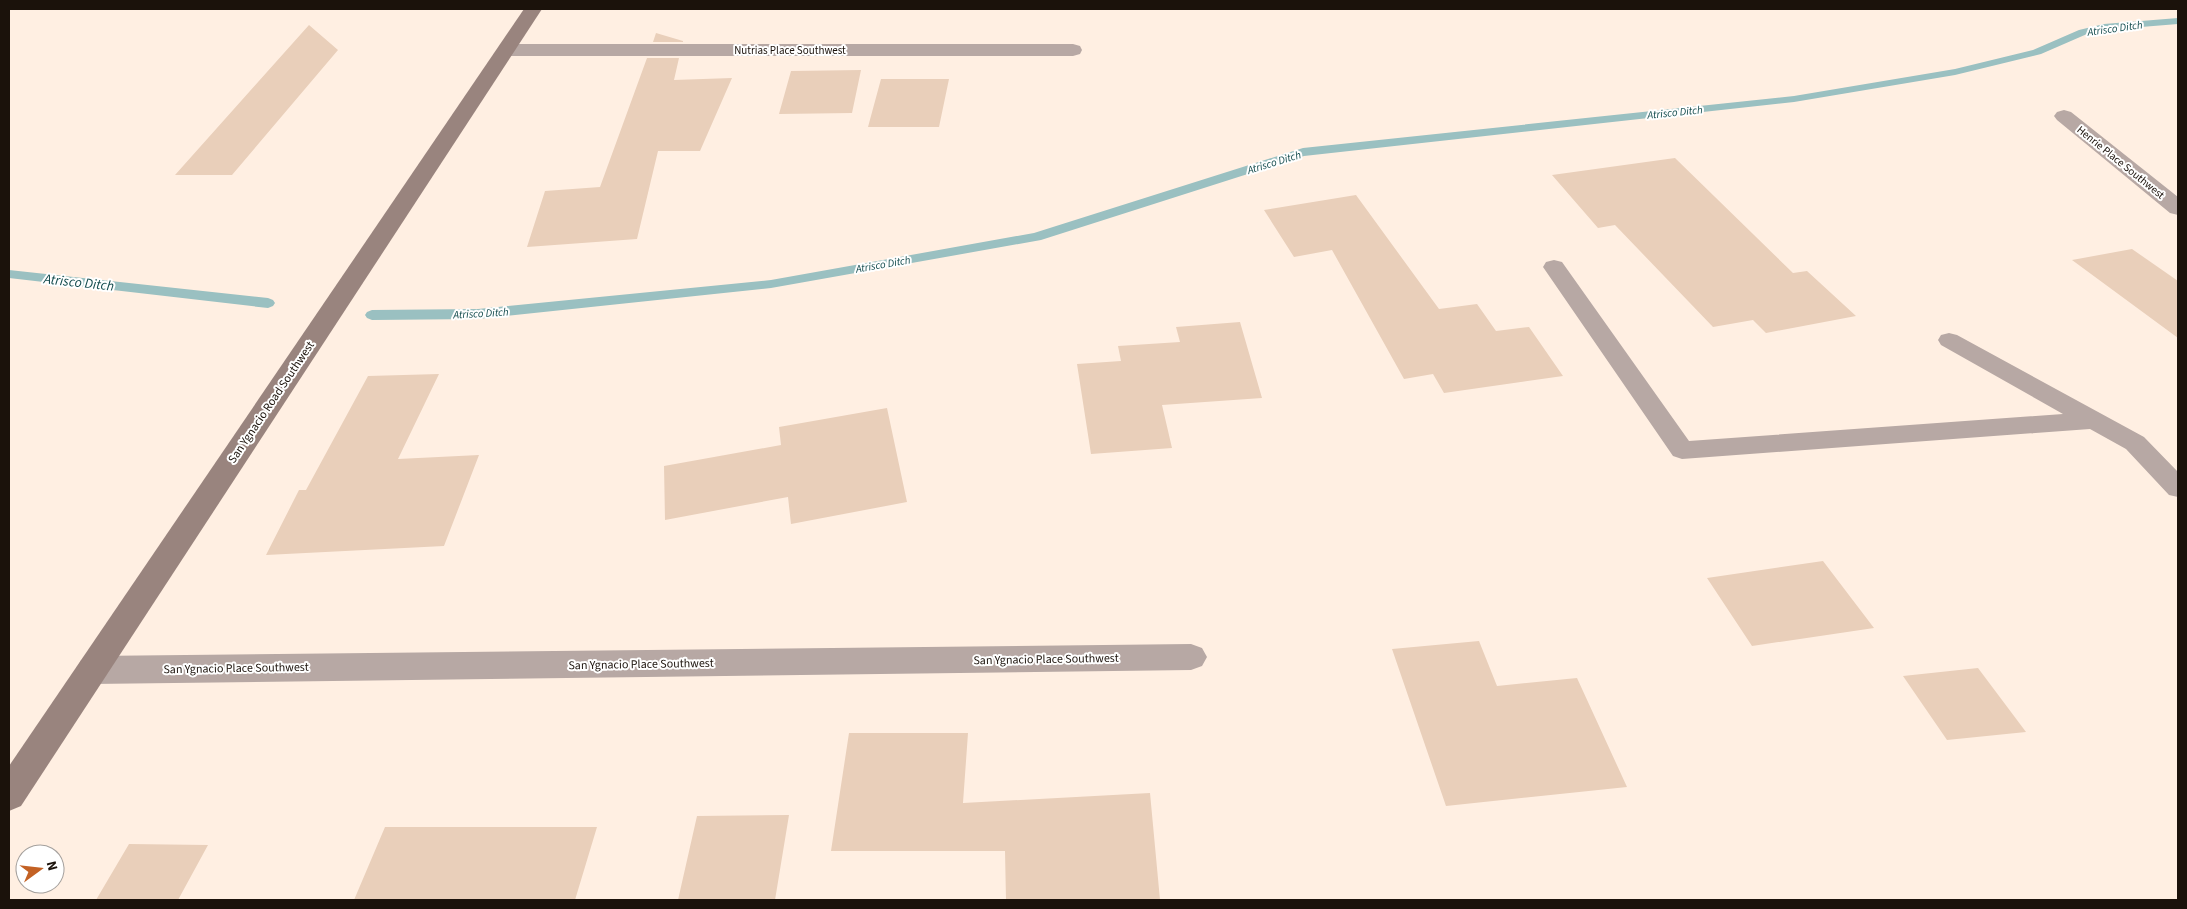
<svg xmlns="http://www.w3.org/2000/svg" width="2187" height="909" viewBox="0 0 2187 909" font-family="'Source Sans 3',sans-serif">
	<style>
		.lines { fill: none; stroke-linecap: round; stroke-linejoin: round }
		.stream { fill: #9ac0c1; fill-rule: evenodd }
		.building { fill: #e9cfba }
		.lane { fill: #b7a8a4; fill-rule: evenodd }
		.street { fill: #b7a8a4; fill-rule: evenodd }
		.secondary { fill: #99847e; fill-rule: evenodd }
		.labels { text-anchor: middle; stroke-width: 4; stroke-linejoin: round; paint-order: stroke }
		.far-water-label { font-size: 11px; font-style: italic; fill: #134b4d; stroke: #fff }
		.far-street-label { font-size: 11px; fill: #1b120b; stroke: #fff }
		.street-label { font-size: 12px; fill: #1b120b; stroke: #fff }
		.water-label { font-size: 14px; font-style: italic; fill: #134b4d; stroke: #fff }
	</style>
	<rect width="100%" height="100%" fill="#ffefe2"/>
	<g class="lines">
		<path class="stream" d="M2178 18V24L2104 30 2087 34 2041 54 1955 75 1794 102 1304 156 1041 240 771 288 478 319 372 320 367 318 365 315 367 312 372 310 478 309 771 280 1034 233 1303 148 1794 96 1955 69 2033 50 2079 30 2104 24Z
			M9 270 268 298 273 300 275 303 273 306 268 308 9 278Z"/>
	</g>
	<path class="building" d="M309 25 338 50 232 175H175Z
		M656 33 683 41V42H653Z
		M647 58H679L674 80 732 78 700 151H658L637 239 527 247 545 191 600 187Z
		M861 70 852 113 779 114 791 71Z
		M881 79H949L939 127H868Z
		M1675 158 1793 273 1807 271 1856 316 1766 333 1753 320 1713 327 1615 225 1598 228 1552 175Z
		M1356 195 1439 309 1477 304 1496 331 1529 327 1563 376 1444 393 1433 374 1404 379 1332 250 1294 257 1264 210Z
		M2132 249 2178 281V338L2072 260Z
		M1240 322 1262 398 1162 405 1172 448 1091 454 1077 364 1121 361 1118 346 1180 342 1176 327Z
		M439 374 398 459 479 455 444 546 266 555 299 490H306L368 376Z
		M887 408 907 502 791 524 788 497 665 520 664 466 781 445 779 427Z
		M1823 561 1874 628 1752 646 1707 578Z
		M1479 641 1497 686 1577 678 1627 787 1446 806 1392 649Z
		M1978 668 2026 732 1947 740 1903 676Z
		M849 733H968L963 803 1150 793 1160 900H1006L1005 851H831Z
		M789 815 775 900H678L697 816Z
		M385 827H597L575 900H354Z
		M129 844 208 845 178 900H96Z"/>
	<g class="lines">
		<path class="lane" d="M1554 260 1562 262 1689 441 2063 414 1941 345 1938 340 1941 335 1949 333 1957 335 2144 437 2178 472V497L2169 495 2126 449 2090 429 1682 459 1673 456 1543 267 1546 262Z"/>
		<path class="street" d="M507 44H1073L1080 46 1082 50 1080 54 1073 56H507L500 54 498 50 500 46Z
			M2064 110 2071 112 2178 197V215L2170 213 2057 120 2054 116 2057 112Z
			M1191 644 1202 648 1207 657 1202 666 1191 670 92 684 81 680 76 670 81 660 92 656Z"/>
		<path class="secondary" d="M524 9H542L21 806 9 811V766Z"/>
	</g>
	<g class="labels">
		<g class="far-water-label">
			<text transform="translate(2115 28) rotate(-8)" y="4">Atrisco Ditch</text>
			<text transform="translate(1675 112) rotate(-6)" y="4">Atrisco Ditch</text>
			<text transform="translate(1274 162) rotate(-17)" y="4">Atrisco Ditch</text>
			<text transform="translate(883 264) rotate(-10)" y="4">Atrisco Ditch</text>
			<text transform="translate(481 313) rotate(-3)" y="4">Atrisco Ditch</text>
		</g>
		<g class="far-street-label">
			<text x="790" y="54">Nutrias Place Southwest</text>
			<text transform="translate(2121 162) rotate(39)" y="4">Henrie Place Southwest</text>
		</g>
		<g class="street-label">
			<text transform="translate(271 402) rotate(-56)" y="4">San Ygnacio Road Southwest</text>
			<text transform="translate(1046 659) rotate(-1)" y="4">San Ygnacio Place Southwest</text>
			<text transform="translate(641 664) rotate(-1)" y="4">San Ygnacio Place Southwest</text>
			<text transform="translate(236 668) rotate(-1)" y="4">San Ygnacio Place Southwest</text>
		</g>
		<g class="water-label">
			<text transform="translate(79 282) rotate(6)" y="5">Atrisco Ditch</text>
		</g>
	</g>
	<rect width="2187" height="909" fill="none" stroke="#1b120b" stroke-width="20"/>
	<g transform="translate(40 869) rotate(75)"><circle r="24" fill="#ffffff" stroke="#a4a09d"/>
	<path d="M0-4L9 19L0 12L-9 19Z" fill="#c36124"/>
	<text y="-8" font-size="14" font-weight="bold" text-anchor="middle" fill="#1b120b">N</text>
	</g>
</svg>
